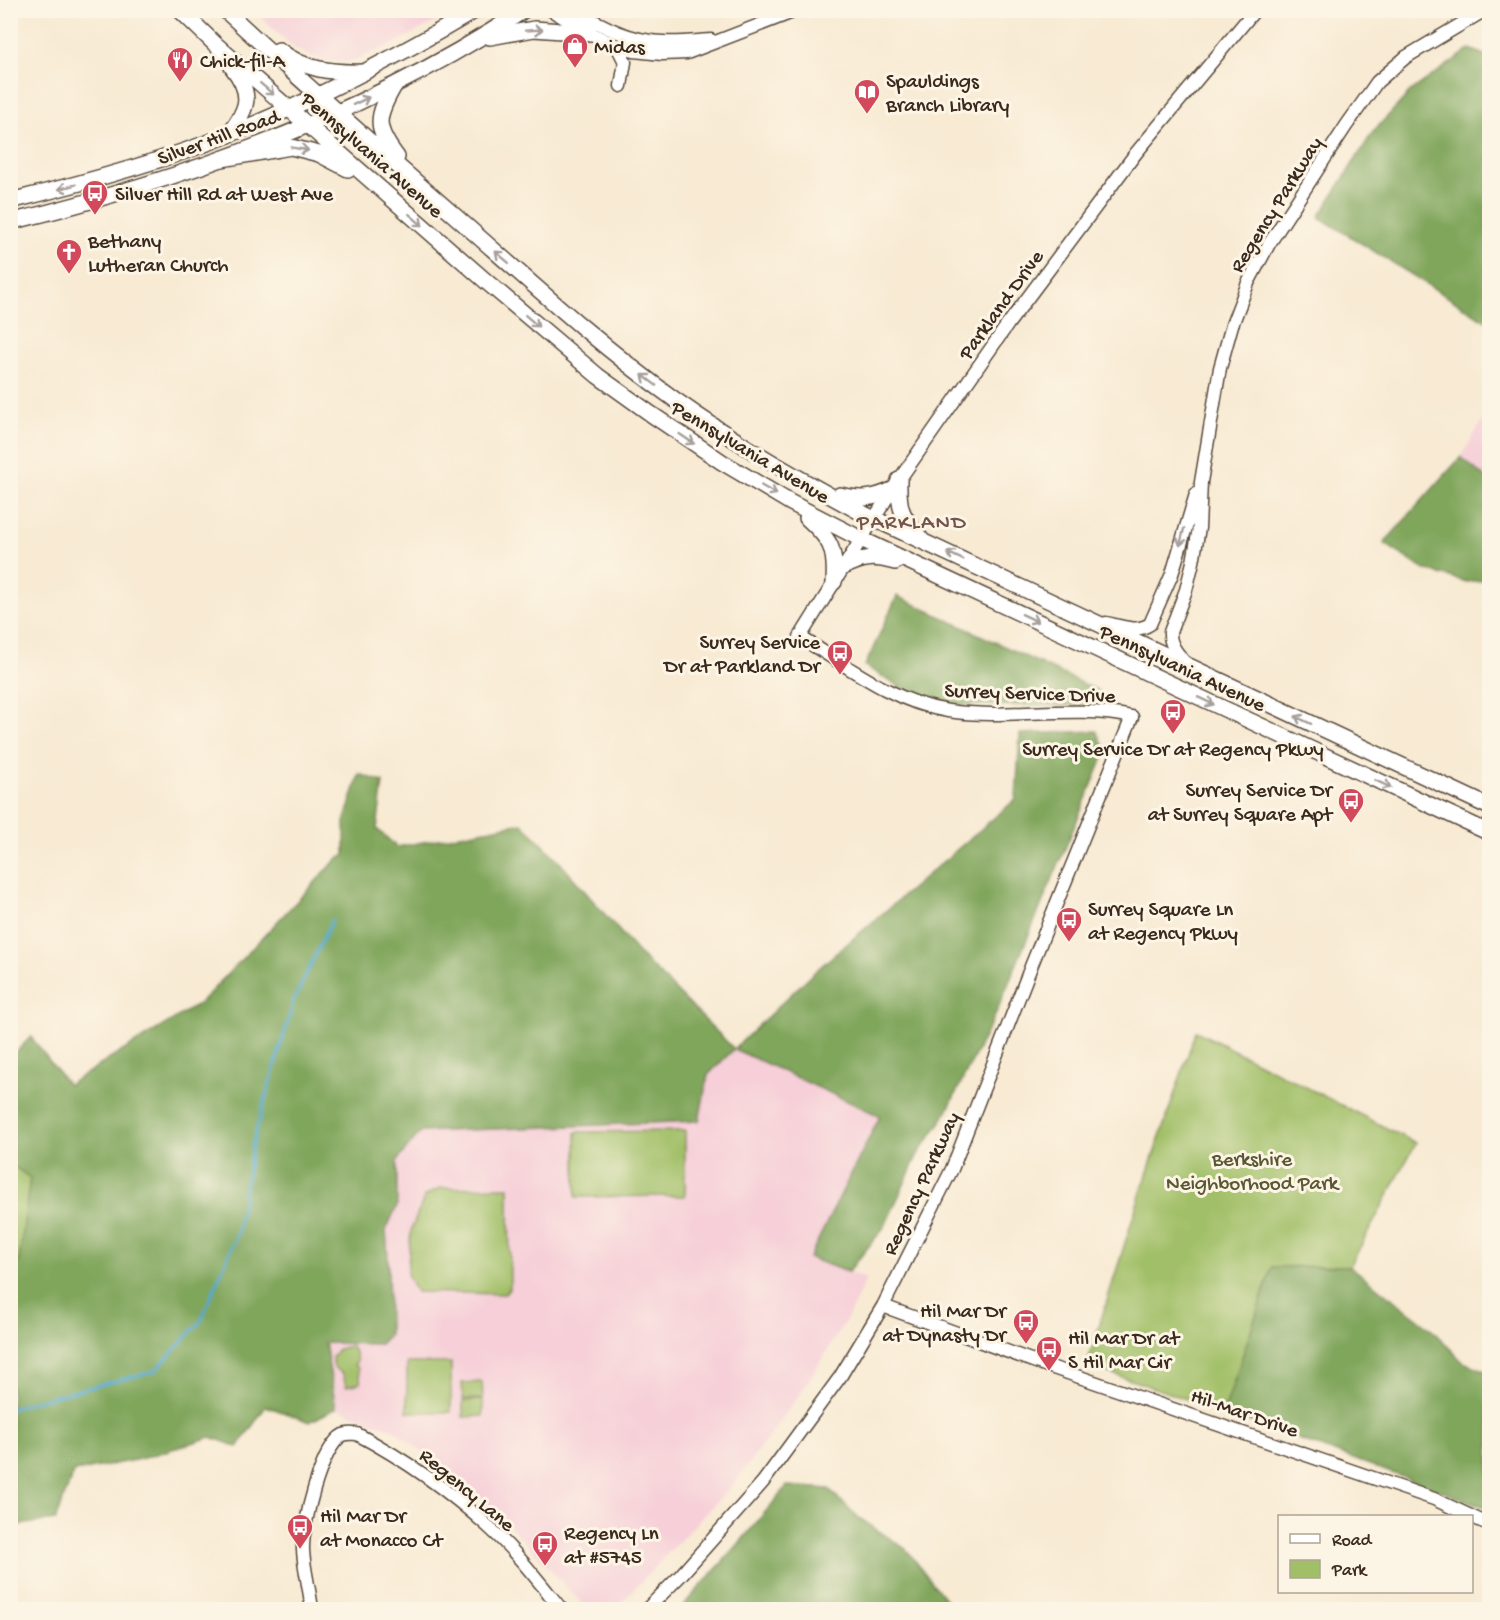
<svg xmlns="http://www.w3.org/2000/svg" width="1500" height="1620" viewBox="0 0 1500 1620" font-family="'Gochi Hand',sans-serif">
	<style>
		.built { fill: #f6cfd8 }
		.green { fill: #a1bf67; stroke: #6e7442; stroke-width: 1.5 }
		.forest { fill: #80a65c; stroke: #5e683d; stroke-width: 1.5 }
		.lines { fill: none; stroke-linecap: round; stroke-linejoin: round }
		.stream { stroke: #52a9cf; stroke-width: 3 }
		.tertiary-casing { stroke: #574739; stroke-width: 15 }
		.primary-casing { stroke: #574739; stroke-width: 18 }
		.trunk-casing { stroke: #574739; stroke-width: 18 }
		.tertiary { stroke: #fff; stroke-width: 12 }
		.primary { stroke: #fff; stroke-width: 15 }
		.trunk { stroke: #fff; stroke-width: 15 }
		.oneway { stroke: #a79f9a }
		.labels { text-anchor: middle; stroke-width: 6; stroke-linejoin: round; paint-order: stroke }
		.poi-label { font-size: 21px; fill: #3b2a1e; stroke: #fcf5e5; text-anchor: start }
		.street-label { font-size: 21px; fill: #3b2a1e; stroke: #fcf5e5 }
		.park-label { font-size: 21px; fill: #5a5734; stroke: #fcf5e5 }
		.neighbourhood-label { font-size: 22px; letter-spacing: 1.5px; fill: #72544b; stroke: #fcf5e5 }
	</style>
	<rect width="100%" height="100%" fill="#fcf5e5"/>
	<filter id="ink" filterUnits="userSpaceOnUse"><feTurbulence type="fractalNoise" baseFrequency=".0167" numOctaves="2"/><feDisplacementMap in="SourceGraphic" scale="12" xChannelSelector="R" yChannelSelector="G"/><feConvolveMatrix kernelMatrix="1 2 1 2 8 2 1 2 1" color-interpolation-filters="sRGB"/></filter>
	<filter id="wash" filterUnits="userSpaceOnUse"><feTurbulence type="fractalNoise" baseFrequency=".008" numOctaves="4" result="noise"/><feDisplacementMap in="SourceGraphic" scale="24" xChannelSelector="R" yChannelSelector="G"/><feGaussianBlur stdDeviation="1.35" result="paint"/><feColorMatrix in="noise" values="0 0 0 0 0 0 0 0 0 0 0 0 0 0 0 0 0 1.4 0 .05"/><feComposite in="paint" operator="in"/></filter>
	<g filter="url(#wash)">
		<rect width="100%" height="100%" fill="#f8ead3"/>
		<path class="built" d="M254 11H456L387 47 348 62 323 61 296 50Z
			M1489 409V481L1461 457Z
			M734 1049 880 1116 809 1257 866 1279 848 1317 798 1397 736 1481 616 1608 613 1609H587L501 1517 473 1491 394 1430 336 1408 325 1343 379 1344 389 1335 388 1258 386 1230 397 1206V1161L420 1132 699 1121 708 1075Z"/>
		<path class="green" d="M1196 1031 1416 1143 1350 1266 1272 1267 1224 1412 1087 1365 1139 1198Z
			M685 1131V1196L576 1197V1132Z
			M11 1164 30 1178 19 1263 11 1264Z
			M509 1187 510 1288 505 1294 416 1292 407 1274 411 1230 425 1196 440 1188Z
			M350 1346 355 1352 357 1361 354 1365 358 1368 361 1383 346 1386 343 1374 334 1368 332 1357 338 1349Z
			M407 1363H451V1412H407Z
			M482 1382 483 1399H463L462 1383Z
			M483 1400V1416L463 1417V1401Z"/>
		<path class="forest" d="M1470 49 1489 57V323L1319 217 1373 132 1412 90Z
			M1461 457 1489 481V579L1467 582 1423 569 1384 543Z
			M897 596 1099 691 1091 706 958 705 912 694 865 666Z
			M1097 731 1106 751 996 1013 944 1117 918 1154 885 1226 848 1272 809 1258 880 1116 734 1049 708 1075 699 1121 420 1132 397 1161V1206L386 1230 388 1258 389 1335 380 1344 325 1343 336 1408 310 1422 266 1406 238 1447 211 1437 140 1459 74 1472 55 1520 11 1526V1264L19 1262 30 1178 11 1164V1057L31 1037 68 1085 200 1003 339 857 345 856V820L359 774 383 782 377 829 397 847 522 823 556 858 641 956 734 1049 812 974 1016 799 1020 734Z
			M1350 1266 1429 1327 1463 1362 1489 1372 1490 1498 1485 1507 1224 1412 1272 1267Z
			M787 1486 829 1489 859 1518 906 1549 953 1609H680L737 1546Z"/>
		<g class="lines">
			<path class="stream" d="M10 1409 31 1402 155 1371 201 1321 237 1234 253 1142 294 1000 332 920"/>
		</g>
	</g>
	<g filter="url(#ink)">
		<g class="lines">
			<g class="tertiary-casing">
				<path id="tertiary" d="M551 10 590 33 617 46 634 51 662 54 687 53 798 10
					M575 10C603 27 631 41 663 42 679 43 695 41 711 40
					M617 46 625 62 621 86
					M1106 623C1121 626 1137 633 1150 624L1172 574 1196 494
					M1187 665C1179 655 1169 646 1170 632L1186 590 1193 562 1199 528 1201 482 1220 368 1232 325 1248 283 1269 244 1346 126 1377 82 1406 57 1485 10
					M883 1306 1036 1362 1434 1499 1490 1525
					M312 1610C310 1590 304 1570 303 1550 302 1526 321 1446 343 1435 348 1433 352 1434 357 1434 406 1460 451 1492 492 1530 518 1554 540 1583 562 1610
					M646 1610 680 1576 763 1482 840 1377 883 1306 952 1169 1032 964 1132 717C1072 704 1009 720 948 711 893 702 847 666 800 637L892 490 1008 324 1136 153 1255 10"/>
			</g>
			<g class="primary-casing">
				<path id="primary" d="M586 10 589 19
					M490 37 534 29 590 33
					M10 201C84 183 158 163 228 135 314 101 396 57 476 10
					M10 222C191 178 369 113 524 10"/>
			</g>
			<g class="trunk-casing">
				<path id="trunk" d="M180 10 214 43 488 283 598 376 651 414 722 462 791 503 861 539 1490 833
					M225 10C300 80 377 148 455 216 526 278 596 343 674 399 734 442 798 479 864 514L1490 807
					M279 50C304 70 332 73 364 72
					M394 86C376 117 374 127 397 157
					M228 135C249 108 253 94 232 67
					M222 159 291 147 319 154 348 169
					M899 480C898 511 902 515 921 539
					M840 495C860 500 873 499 892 490
					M807 518C831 540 836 549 834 582
					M843 567C865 557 872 556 895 562"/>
			</g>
			<use href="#tertiary" class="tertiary"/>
			<use href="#primary" class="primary"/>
			<use href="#trunk" class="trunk"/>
		</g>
		<defs><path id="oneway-shaft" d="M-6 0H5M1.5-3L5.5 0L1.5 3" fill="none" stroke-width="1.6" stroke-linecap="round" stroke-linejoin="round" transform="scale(1.5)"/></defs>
		<g class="oneway">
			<use href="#oneway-shaft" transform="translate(534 30) rotate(-4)"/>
			<use href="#oneway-shaft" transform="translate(267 89) rotate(41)"/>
			<use href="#oneway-shaft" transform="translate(361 101) rotate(-25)"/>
			<use href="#oneway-shaft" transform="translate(300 149) rotate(10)"/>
			<use href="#oneway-shaft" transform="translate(67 187) rotate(165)"/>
			<use href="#oneway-shaft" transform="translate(416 220) rotate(41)"/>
			<use href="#oneway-shaft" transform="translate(502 257) rotate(-139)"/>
			<use href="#oneway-shaft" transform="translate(532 321) rotate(41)"/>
			<use href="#oneway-shaft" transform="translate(649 380) rotate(-143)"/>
			<use href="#oneway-shaft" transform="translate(687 439) rotate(34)"/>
			<use href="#oneway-shaft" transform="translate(769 490) rotate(30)"/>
			<use href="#oneway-shaft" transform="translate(1182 537) rotate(104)"/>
			<use href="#oneway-shaft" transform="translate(955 556) rotate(-155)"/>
			<use href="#oneway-shaft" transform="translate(1030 618) rotate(25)"/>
			<use href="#oneway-shaft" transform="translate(1206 701) rotate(25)"/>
			<use href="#oneway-shaft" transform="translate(1303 720) rotate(-155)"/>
			<use href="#oneway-shaft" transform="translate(1383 784) rotate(25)"/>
		</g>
	</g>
	<defs>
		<g id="shop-pin" transform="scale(1.35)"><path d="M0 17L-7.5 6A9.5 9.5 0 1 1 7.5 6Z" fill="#d1495b" stroke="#fcf5e5"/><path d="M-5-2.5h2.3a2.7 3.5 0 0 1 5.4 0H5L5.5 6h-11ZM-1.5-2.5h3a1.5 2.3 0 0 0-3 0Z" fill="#fff"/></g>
		<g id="restaurant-pin" transform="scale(1.35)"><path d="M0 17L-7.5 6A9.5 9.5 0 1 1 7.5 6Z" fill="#d1495b" stroke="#fcf5e5"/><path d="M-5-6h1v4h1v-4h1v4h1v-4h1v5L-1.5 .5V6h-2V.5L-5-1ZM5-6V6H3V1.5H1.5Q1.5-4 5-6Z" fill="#fff"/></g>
		<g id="library-pin" transform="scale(1.35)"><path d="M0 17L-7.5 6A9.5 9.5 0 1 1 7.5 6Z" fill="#d1495b" stroke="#fcf5e5"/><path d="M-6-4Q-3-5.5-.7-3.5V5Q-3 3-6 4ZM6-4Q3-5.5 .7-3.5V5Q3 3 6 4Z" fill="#fff"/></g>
		<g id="bus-pin" transform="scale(1.35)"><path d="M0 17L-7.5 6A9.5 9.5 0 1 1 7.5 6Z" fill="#d1495b" stroke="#fcf5e5"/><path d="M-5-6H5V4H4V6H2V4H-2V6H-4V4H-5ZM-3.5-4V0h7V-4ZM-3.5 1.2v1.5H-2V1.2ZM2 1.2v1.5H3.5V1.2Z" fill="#fff"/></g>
		<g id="church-pin" transform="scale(1.35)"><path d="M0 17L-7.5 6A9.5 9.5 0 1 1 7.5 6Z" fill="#d1495b" stroke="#fcf5e5"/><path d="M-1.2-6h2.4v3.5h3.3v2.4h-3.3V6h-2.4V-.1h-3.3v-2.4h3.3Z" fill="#fff"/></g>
	</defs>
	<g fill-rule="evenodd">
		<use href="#shop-pin" x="575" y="46"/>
		<use href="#restaurant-pin" x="180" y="60"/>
		<use href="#library-pin" x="867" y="92"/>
		<use href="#bus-pin" x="95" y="193"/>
		<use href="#church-pin" x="69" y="252"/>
		<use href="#bus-pin" x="840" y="653"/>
		<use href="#bus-pin" x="1173" y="712"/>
		<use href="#bus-pin" x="1351" y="801"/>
		<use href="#bus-pin" x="1069" y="920"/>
		<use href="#bus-pin" x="1026" y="1322"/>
		<use href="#bus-pin" x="1049" y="1349"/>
		<use href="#bus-pin" x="300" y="1527"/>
		<use href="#bus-pin" x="545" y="1544"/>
	</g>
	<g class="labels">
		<g class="poi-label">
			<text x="594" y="53">Midas</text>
			<text x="200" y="67">Chick-fil-A</text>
			<text x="886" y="87">Spauldings<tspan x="886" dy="24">Branch Library</tspan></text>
			<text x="115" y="200">Silver Hill Rd at West Ave</text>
			<text x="88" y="247">Bethany<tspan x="88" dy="24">Lutheran Church</tspan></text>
			<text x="820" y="648" text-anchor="end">Surrey Service<tspan x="820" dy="24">Dr at Parkland Dr</tspan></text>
			<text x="1173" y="755" text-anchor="middle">Surrey Service Dr at Regency Pkwy</text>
			<text x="1332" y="796" text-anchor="end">Surrey Service Dr<tspan x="1332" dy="24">at Surrey Square Apt</tspan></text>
			<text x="1088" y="915">Surrey Square Ln<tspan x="1088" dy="24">at Regency Pkwy</tspan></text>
			<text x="1006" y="1317" text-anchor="end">Hil Mar Dr<tspan x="1006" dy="24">at Dynasty Dr</tspan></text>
			<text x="1068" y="1344">Hil Mar Dr at<tspan x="1068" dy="24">S Hil Mar Cir</tspan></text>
			<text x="320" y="1522">Hil Mar Dr<tspan x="320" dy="24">at Monacco Ct</tspan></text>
			<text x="564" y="1539">Regency Ln<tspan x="564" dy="24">at #5745</tspan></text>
		</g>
		<g class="street-label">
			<text transform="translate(218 136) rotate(-20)" y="7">Silver Hill Road</text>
			<text transform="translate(373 154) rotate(41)" y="7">Pennsylvania Avenue</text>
			<text transform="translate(1275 204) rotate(-58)" y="7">Regency Parkway</text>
			<text transform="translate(1000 304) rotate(-54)" y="7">Parkland Drive</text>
			<text transform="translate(751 451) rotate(31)" y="7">Pennsylvania Avenue</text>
			<text transform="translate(1183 667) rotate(25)" y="7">Pennsylvania Avenue</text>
			<text transform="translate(1030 692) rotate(2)" y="7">Surrey Service Drive</text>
			<text transform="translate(920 1183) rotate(-65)" y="7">Regency Parkway</text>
			<text transform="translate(1245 1412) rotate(19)" y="7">Hil-Mar Drive</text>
			<text transform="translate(468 1489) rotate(40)" y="7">Regency Lane</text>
		</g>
		<g class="park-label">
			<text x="1252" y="1165">Berkshire<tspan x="1252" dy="24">Neighborhood Park</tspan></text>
		</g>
		<g class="neighbourhood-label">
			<text x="912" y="528">PARKLAND</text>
		</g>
	</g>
	<rect width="1500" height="1620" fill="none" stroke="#fcf5e5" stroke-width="36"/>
	<rect x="1278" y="1515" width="195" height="78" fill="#fcf5e5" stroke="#afa495" stroke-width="1.5"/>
	<rect x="1290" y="1534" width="30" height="9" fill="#ffffff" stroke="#afa495" stroke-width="1.5"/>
	<text x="1332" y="1545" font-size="18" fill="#3b2a1e">Road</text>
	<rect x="1290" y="1560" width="30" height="18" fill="#a1bf67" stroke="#afa495" stroke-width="1.5"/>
	<text x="1332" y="1575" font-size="18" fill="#3b2a1e">Park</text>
</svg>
